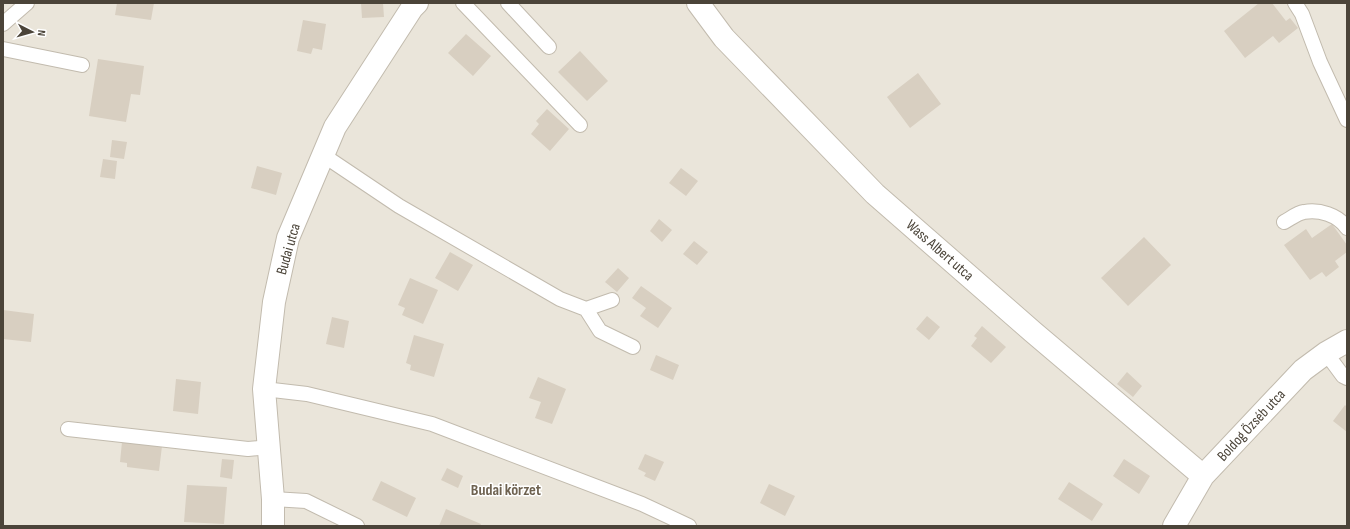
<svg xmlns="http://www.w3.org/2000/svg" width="1350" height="529" viewBox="0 0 1350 529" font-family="'Sofia Sans Condensed',sans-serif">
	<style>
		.residential { fill: #eae5da }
		.building { fill: #d8cfc1 }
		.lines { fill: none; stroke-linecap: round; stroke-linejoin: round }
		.service-casing { stroke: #c2bbae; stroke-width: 16 }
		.minor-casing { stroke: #c2bbae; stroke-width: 24 }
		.service { stroke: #fff; stroke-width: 14 }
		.minor { stroke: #fff; stroke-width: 22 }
		.labels { text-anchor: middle; stroke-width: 3; stroke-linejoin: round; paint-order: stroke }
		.street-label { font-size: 15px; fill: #4b4439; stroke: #fff }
		.neighbourhood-label { font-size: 16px; font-weight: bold; fill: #6e6250; stroke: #fff }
	</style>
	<rect width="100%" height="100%" fill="#f6f3ec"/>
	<path class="residential" d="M3 3H1347V526H3Z"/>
	<path class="building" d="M117 3H154L151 20 115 15Z
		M361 3H383L384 17 362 18Z
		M1259 3H1272L1286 21 1290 18 1298 28 1279 43 1273 36 1245 58 1224 31Z
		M303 20 326 24 322 50 313 48 311 54 297 51Z
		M466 34 491 56 473 76 448 53Z
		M580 51 608 81 587 101 558 72Z
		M98 59 144 66 140 95 131 94 126 122 89 116Z
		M918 73 941 104 910 128 887 97Z
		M547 109 569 129 550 151 531 134 539 124 536 121Z
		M112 140 127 142 124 159 110 157Z
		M103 159 117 161 115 179 100 177Z
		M257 166 282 173 276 195 251 188Z
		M681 168 698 181 686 196 669 183Z
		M659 219 672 230 662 242 650 231Z
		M1332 224 1347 245V252L1335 261 1339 267 1326 277 1322 272 1310 280 1284 245 1306 229 1312 238Z
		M1144 237 1171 265 1128 306 1101 278Z
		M694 241 708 252 697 265 683 254Z
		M450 252 473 265 458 291 435 278Z
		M618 268 629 278 617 292 605 282Z
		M410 278 438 290 423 324 402 315 405 308 398 305Z
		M641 286 672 308 658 328 640 316 646 308 632 298Z
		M3 310 34 314 31 342 3 339Z
		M927 316 940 327 929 340 916 329Z
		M332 317 349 321 344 348 326 344Z
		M982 326 1006 347 991 363 971 346 977 338 974 336Z
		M414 335 444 344 434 377 410 370 411 365 406 363Z
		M656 355 679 365 673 380 650 370Z
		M1127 372 1142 386 1133 397 1117 384Z
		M538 377 566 389 552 424 535 418 541 402 529 398Z
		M176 379 201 382 198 414 173 411Z
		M1345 405 1347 407V432L1333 421Z
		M122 442 162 446 159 471 127 467V463L120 462Z
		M645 454 664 462 655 481 644 476 646 473 638 469Z
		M222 459 234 460 232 479 220 477Z
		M1124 459 1150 476 1139 494 1113 476Z
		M447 468 463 476 458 488 441 480Z
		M381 481 416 498 407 517 372 500Z
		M1069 482 1103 504 1092 521 1058 499Z
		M769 484 795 496 785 516 760 503Z
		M187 485 227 487 224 524 184 522Z
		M446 509 481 524 480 526H439Z"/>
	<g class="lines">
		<g class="service-casing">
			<path id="service" d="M463 3 580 125
				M508 3 549 47
				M1295 3 1302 14 1320 62 1347 120
				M3 24 27 3
				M3 49 82 65
				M323 155 399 206 560 299 586 309 612 300
				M1284 222C1290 219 1297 213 1304 212 1319 209 1338 215 1347 228
				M586 309 600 331 633 347
				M1326 353 1343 376 1347 378
				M264 389 307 394 432 424 642 504 689 526
				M68 429 248 449 269 447
				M273 499 306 501 357 526"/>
		</g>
		<g class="minor-casing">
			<path id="minor" d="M698 3 724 38 875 194 1033 332 1203 476
				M273 526V499L264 389 274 302 288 238 335 127 412 8 417 3
				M1174 526 1203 476 1303 370 1326 353 1347 341"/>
		</g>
		<use href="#service" class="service"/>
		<use href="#minor" class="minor"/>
	</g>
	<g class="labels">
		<g class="street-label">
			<text transform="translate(288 249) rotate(-74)" y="5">Budai utca</text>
			<text transform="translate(940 250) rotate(41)" y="5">Wass Albert utca</text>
			<text transform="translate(1251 425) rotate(-47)" y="5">Boldog Özséb utca</text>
		</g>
		<g class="neighbourhood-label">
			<text x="506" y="495">Budai körzet</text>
		</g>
	</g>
	<rect width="1350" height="529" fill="none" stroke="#4b4439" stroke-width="8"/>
	<g transform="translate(32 32) rotate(96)" stroke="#ffffff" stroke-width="3" paint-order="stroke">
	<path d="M0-3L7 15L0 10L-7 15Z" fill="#4b4439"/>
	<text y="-6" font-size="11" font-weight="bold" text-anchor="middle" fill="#4b4439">N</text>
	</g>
</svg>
